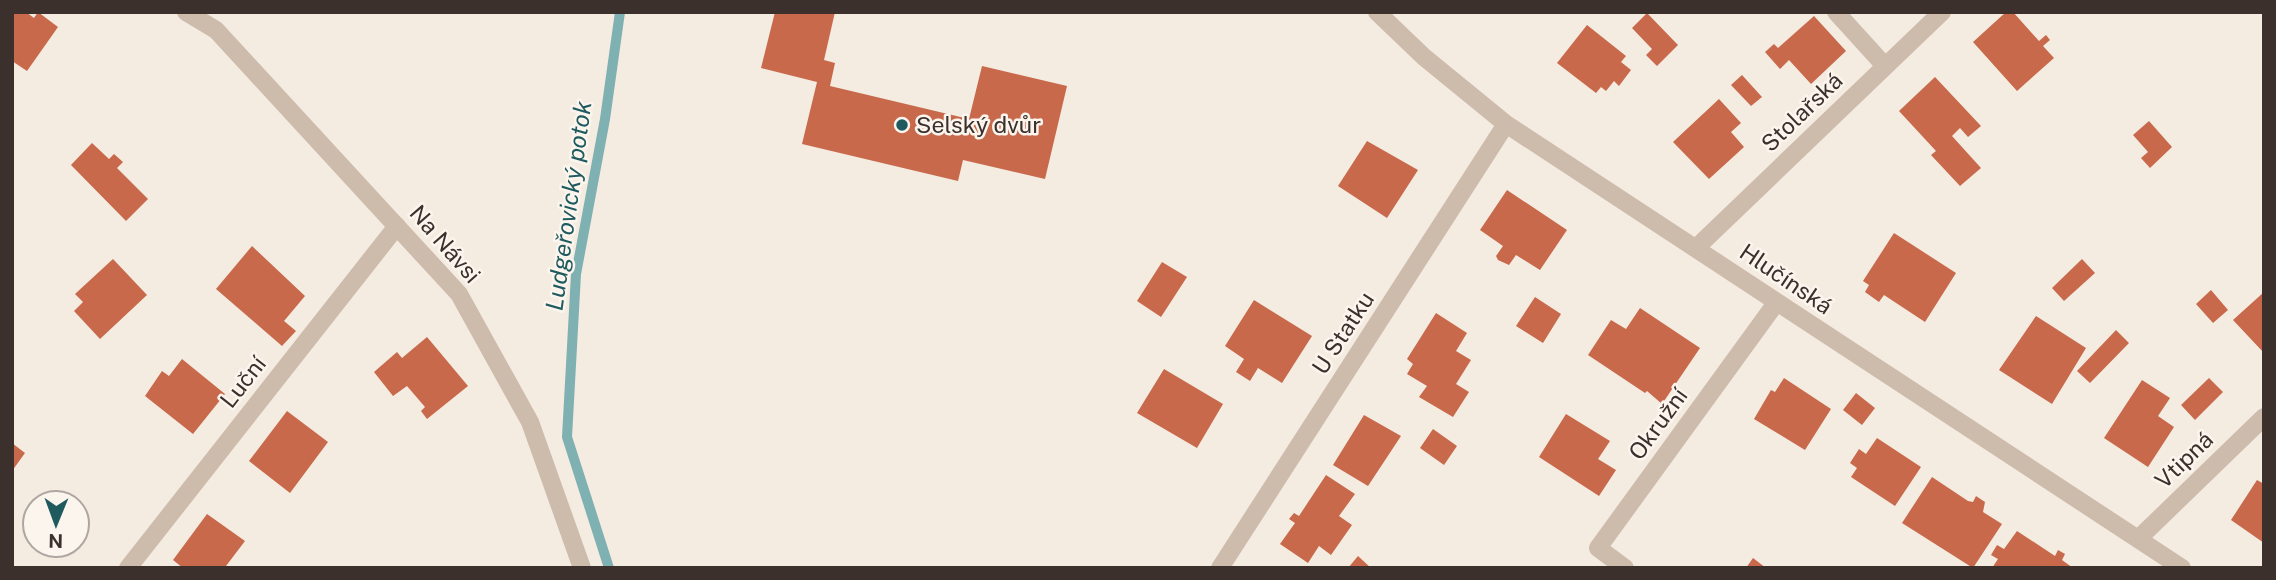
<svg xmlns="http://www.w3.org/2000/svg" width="2276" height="580" viewBox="0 0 2276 580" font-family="'Public Sans',sans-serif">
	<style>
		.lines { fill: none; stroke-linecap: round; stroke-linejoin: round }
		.stream { stroke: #7fb0b2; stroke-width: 10 }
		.building { fill: #c8694b }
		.minor { stroke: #cdbbac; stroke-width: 18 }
		.poi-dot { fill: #1f5a5e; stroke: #fbf5ee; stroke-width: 2.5 }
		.labels { text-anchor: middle; stroke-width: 5; stroke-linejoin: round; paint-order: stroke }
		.street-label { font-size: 23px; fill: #3b302b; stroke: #fbf5ee }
		.poi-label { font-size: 23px; fill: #3b302b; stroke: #fbf5ee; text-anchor: start }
		.water-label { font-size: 24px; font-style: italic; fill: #1f5a5e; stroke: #fbf5ee }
	</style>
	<rect width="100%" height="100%" fill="#f4ebe1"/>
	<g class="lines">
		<path class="stream" d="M609 568 567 437 576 274 605 119 620 12"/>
	</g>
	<path class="building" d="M12 12H26L34 18 38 12 58 27 27 71 12 61Z
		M775 12H835L824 60 835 63 830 86 969 119 982 66 1067 86 1045 179 963 160 958 181 802 144 817 82 761 68Z
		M2006 12H2013L2039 41 2046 35 2050 40 2043 46 2054 58 2017 91 1973 42Z
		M1647 13 1678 45 1657 66 1646 55 1652 49 1632 28Z
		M1814 16 1846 51 1811 84 1789 60 1780 69 1765 52 1774 44 1778 48Z
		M1587 25 1626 56 1621 62 1631 70 1619 86 1614 81 1606 91 1601 87 1596 93 1557 63Z
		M1742 75 1762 97 1751 106 1731 85Z
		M1935 77 1981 126 1968 137 1960 128 1952 136 1981 168 1960 186 1931 155 1936 151 1899 111Z
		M1719 99 1741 123 1731 132 1744 147 1709 179 1673 142Z
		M2149 121 2172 147 2150 168 2141 158 2148 152 2133 135Z
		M1367 141 1418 170 1387 218 1338 186Z
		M92 143 109 159 114 154 123 162 117 168 148 199 126 221 71 165Z
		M1507 190 1567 230 1540 270 1516 255 1509 265 1498 260 1496 256 1503 246 1480 230Z
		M1894 233 1956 273 1925 322 1884 295 1879 302 1865 292 1869 285 1863 281Z
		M252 246 305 296 284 321 296 331 282 346 216 289Z
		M113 259 147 295 100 339 74 311 83 302 75 294Z
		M2082 259 2095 273 2064 301 2052 288Z
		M1162 262 1187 277 1161 317 1137 301Z
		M2211 290 2228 310 2213 323 2196 304Z
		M2264 292V353L2233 320Z
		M1535 297 1561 314 1543 343 1516 326Z
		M1254 300 1312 336 1282 383 1258 368 1250 381 1236 372 1244 359 1225 346Z
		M1640 308 1700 348 1662 404 1647 391 1645 393 1588 355 1611 320 1626 329Z
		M1436 313 1467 333 1456 351 1471 360 1456 384 1469 392 1453 417 1419 397 1427 386 1407 374 1413 364 1407 359Z
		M2036 316 2086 348 2052 404 1999 370Z
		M2116 330 2129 343 2090 383 2077 371Z
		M427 337 468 386 427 419 421 411 425 407 407 386 393 396 374 372 397 352 402 358Z
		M182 359 225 394 193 434 145 396 162 371 169 376Z
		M1164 369 1223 404 1197 448 1137 413Z
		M1784 378 1831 409 1805 450 1754 419 1771 390 1775 392Z
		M2209 378 2223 392 2195 420 2181 405Z
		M2142 380 2170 398 2158 416 2174 427 2148 467 2104 438Z
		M1856 393 1875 408 1862 425 1843 410Z
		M287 411 328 442 290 493 249 461Z
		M1566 414 1610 441 1598 459 1616 470 1599 496 1539 457Z
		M1364 415 1401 436 1368 486 1333 465Z
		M1433 429 1457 446 1444 465 1420 448Z
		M1877 438 1921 467 1895 506 1851 477 1857 468 1850 463 1859 449 1866 454Z
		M12 443 25 453 12 471Z
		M1326 475 1355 494 1339 516 1352 525 1331 555 1319 546 1308 563 1280 544 1295 523 1289 519 1294 513 1299 516Z
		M1932 477 1968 501 1973 502 1976 496 1985 502 1983 512 2002 524 1973 568 1902 523Z
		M2257 480 2264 484V543L2231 520Z
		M207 514 245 541 226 566 228 568H183L173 560Z
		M2017 531 2055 556 2058 550 2065 554 2062 560 2073 568H1992L1998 559 1991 555 1997 545 2004 549Z
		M1358 556 1371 568H1348Z
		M1753 558 1766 568H1746Z"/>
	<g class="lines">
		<path class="minor" d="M186 12 216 30 459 294 530 422 582 568
			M1377 12 1424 57 1506 124 2182 568
			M1836 12 1885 66
			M1696 248 1942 12
			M2138 539 2264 417
			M128 568 397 226
			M1220 568 1506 124
			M1625 568 1598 548 1776 303"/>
	</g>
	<circle class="poi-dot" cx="902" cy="125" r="7"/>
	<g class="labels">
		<g class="street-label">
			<text transform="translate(1802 112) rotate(-44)" y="8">Stolařská</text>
			<text transform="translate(445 244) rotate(49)" y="8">Na Návsi</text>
			<text transform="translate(1786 279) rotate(34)" y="8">Hlučínská</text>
			<text transform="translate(1343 333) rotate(-57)" y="8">U Statku</text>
			<text transform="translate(243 382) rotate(-52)" y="8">Luční</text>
			<text transform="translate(1658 424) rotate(-54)" y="8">Okružní</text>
			<text transform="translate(2184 460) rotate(-44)" y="8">Vtipná</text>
		</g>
		<g class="poi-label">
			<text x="916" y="133">Selský dvůr</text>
		</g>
		<g class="water-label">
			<text transform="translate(569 206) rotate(-82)" y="8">Ludgeřovický potok</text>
		</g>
	</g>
	<rect width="2276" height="580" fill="none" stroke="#3b302b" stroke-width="28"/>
	<g transform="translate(56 524) rotate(181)"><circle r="33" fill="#fbf5ee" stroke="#aea6a0" stroke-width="2"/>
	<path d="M0-5L12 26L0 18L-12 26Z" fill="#1f5a5e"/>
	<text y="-10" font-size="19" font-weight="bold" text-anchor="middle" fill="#3b302b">N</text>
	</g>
</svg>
